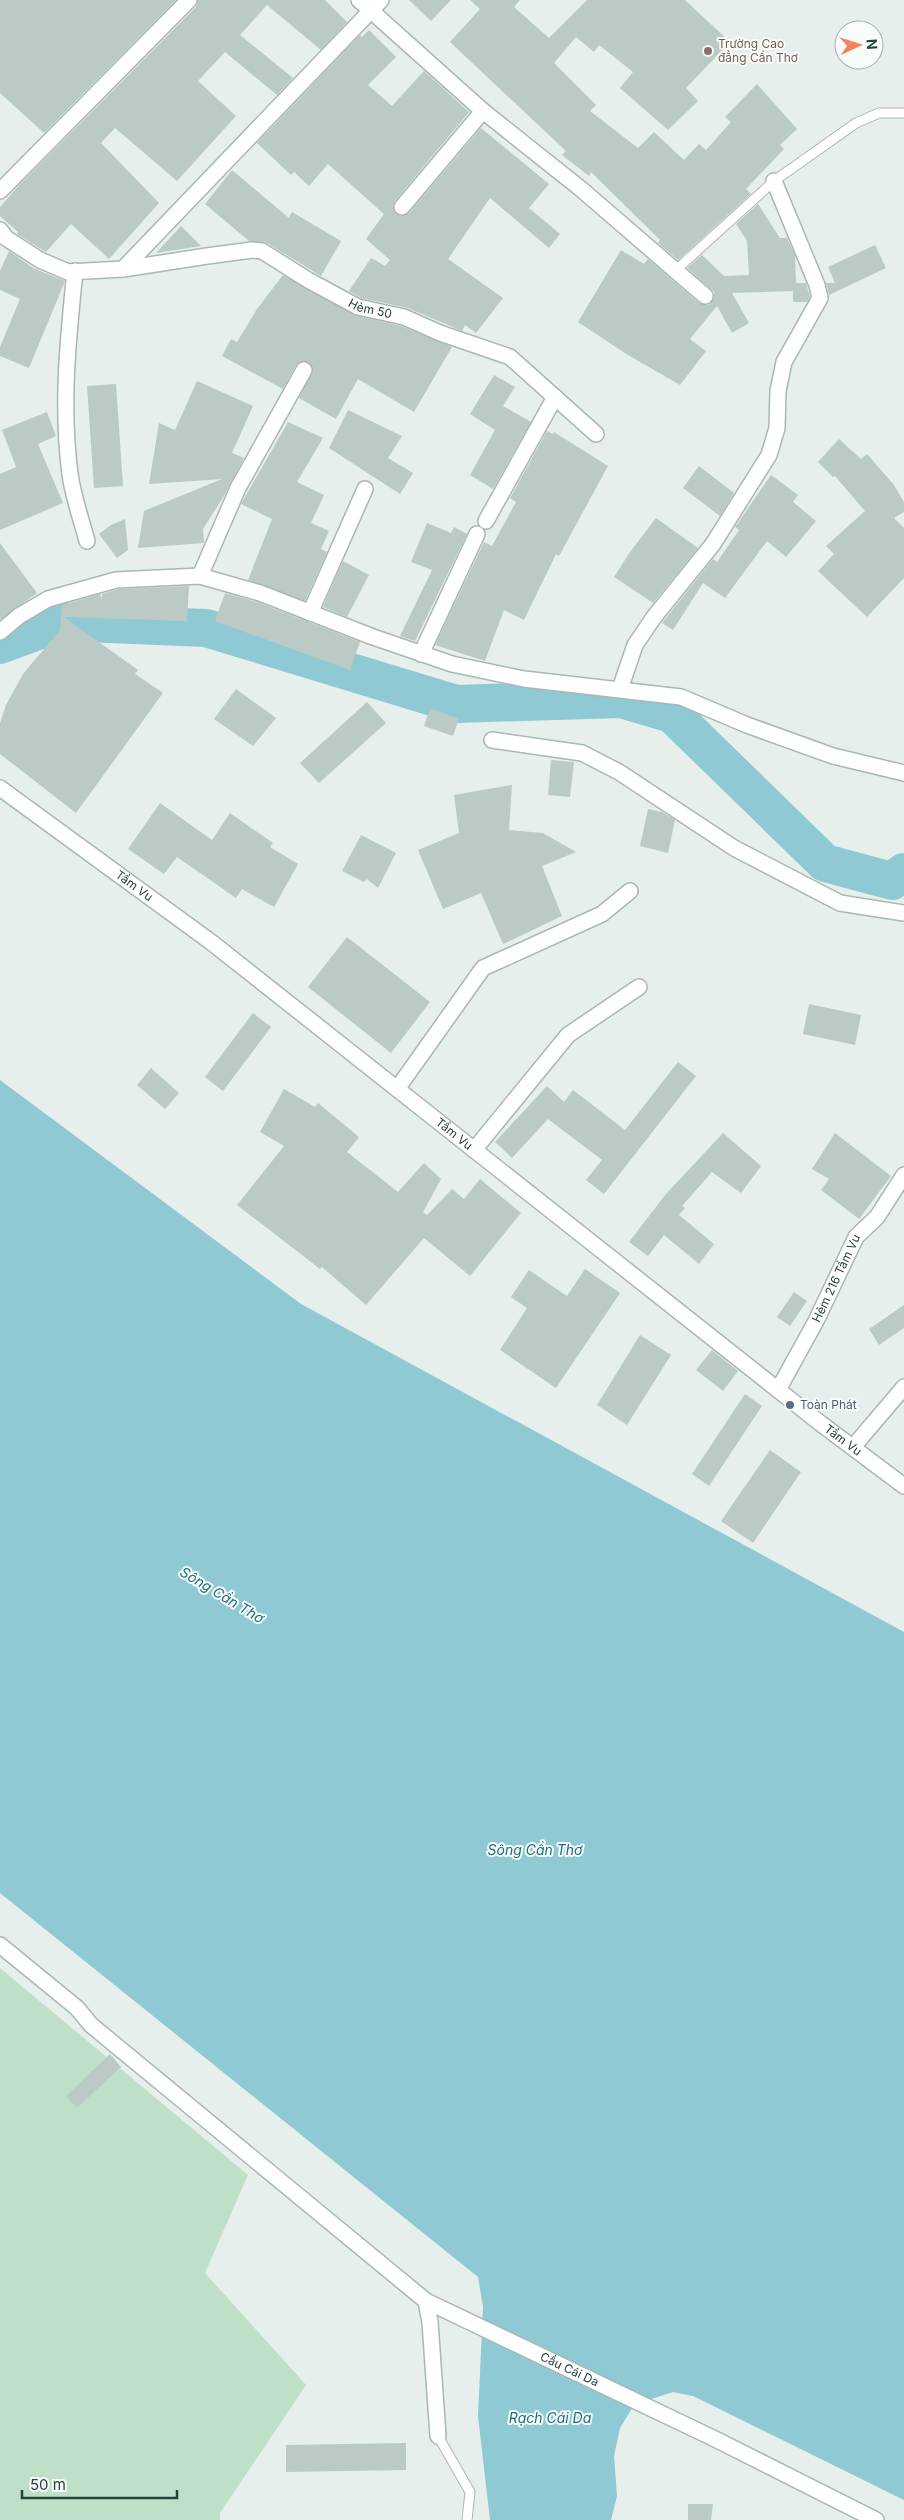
<svg xmlns="http://www.w3.org/2000/svg" width="904" height="2520" viewBox="0 0 904 2520" font-family="Inter,sans-serif">
	<style>
		.green { fill: #bfe0c8 }
		.water { fill: #8ec9d4 }
		.lines { fill: none; stroke-linecap: round; stroke-linejoin: round }
		.river { stroke: #8ec9d4; stroke-width: 38 }
		.building { fill: #bbcac4 }
		.service-casing { stroke: #a8b8b2; stroke-width: 11 }
		.minor-casing { stroke: #a8b8b2; stroke-width: 18 }
		.tertiary-casing { stroke: #a8b8b2; stroke-width: 18 }
		.service { stroke: #fff; stroke-width: 9 }
		.minor { stroke: #fff; stroke-width: 15 }
		.tertiary { stroke: #fff; stroke-width: 15 }
		.education-dot { fill: #8d6e63; stroke: #f7fbf9; stroke-width: 2 }
		.service-dot { fill: #5c6f8a; stroke: #f7fbf9; stroke-width: 2 }
		.labels { text-anchor: middle; stroke-width: 4; stroke-linejoin: round; paint-order: stroke }
		.education-label { font-size: 12px; fill: #785e54; stroke: #f7fbf9; text-anchor: start }
		.street-label { font-size: 12px; fill: #24423a; stroke: #f7fbf9 }
		.service-label { font-size: 12px; fill: #4e5e75; stroke: #f7fbf9; text-anchor: start }
		.water-label { font-size: 14px; font-style: italic; fill: #1c6f80; stroke: #f7fbf9 }
	</style>
	<rect width="100%" height="100%" fill="#e6efeb"/>
	<path class="green" d="M0 1968 248 2175 205 2273 306 2385 220 2513V2520H0Z"/>
	<path class="water" d="M0 1080 301 1304 904 1632V2500L693 2396 673 2392 642 2402 631 2410 620 2428 614 2456 617 2496 611 2520H490L478 2416 483 2307 478 2277 0 1893Z"/>
	<g class="lines">
		<path class="river" d="M0 645 62 622 206 628 456 704 621 699 672 714 825 863 892 881 904 872"/>
	</g>
	<path class="building" d="M0 0H176L44 133 0 93Z
		M198 0H325L347 22 321 50 267 5 240 35 293 78 277 95 225 52 198 81 236 116 177 181 115 128 101 143 159 203 109 259 71 224 46 252 17 234 18 232 0 216V207L20 184 196 7Z
		M409 0H451L431 21Z
		M470 0H520L514 7 549 38 587 0H685L730 42 686 88 698 101 668 130 620 88 633 72 599 45 594 52 576 37 554 63 596 105 590 111 638 148 654 132 684 160 699 144 706 150 731 122 725 117 757 84 797 129 780 145 784 149 746 189 751 194 678 260 658 243 660 240 591 172 589 176 562 155 566 151 450 42 480 9Z
		M369 30 396 57 368 85 392 106 424 71 469 112 395 201 393 206 396 214 401 216 409 213 481 128 549 184 529 208 560 234 549 248 490 198 448 259 503 298 476 333 465 325 462 331 408 308 361 298 349 291 371 258 385 266 390 260 366 239 384 214 328 164 309 186 294 172 291 175 257 143 360 35 362 37Z
		M232 170 289 218 292 212 341 241 321 276 267 243 249 241 205 204Z
		M758 204 780 238H787L795 255 796 283H806L810 297 807 302H793V291L732 293 749 323 732 333 717 306 690 339 706 351 680 385 628 355 578 322 621 250 644 264 648 259 699 303 709 305 714 298V292L687 268 702 255 724 276 749 275 747 241 736 224Z
		M181 226 201 246 156 253Z
		M875 245 886 268 829 295 826 283H835L828 267Z
		M9 251 33 268 65 281 29 368 0 356V347L20 299 0 290V271Z
		M283 275 354 315 401 326 452 347 414 412 358 379 336 419 299 398 313 370 308 362H300L296 365 283 389 222 356 231 339 237 342 257 309Z
		M494 375 515 387 503 406 531 422 493 489 470 475 495 430 470 414Z
		M197 381 253 406 232 453 244 458 224 496 203 529 204 543 138 548 144 511 222 479 149 484 159 423 175 430Z
		M116 384 123 486 94 488 87 386Z
		M348 410 402 436 388 458 413 473 400 494 329 448Z
		M47 412 56 436 38 444 63 503 0 530V474L16 467 2 430Z
		M288 422 323 438 297 482 324 495 311 523 329 531 321 549 327 552 305 601 248 580 272 519 241 504Z
		M547 431 553 434 554 432 608 466 559 556 556 554 524 620 504 610 485 661 435 645 484 542 492 546 516 502 510 498Z
		M839 439 861 459 867 454 894 485 904 502V512L894 518 904 528V578L867 617 818 571 834 554 826 546 865 511 835 476 833 477 818 462Z
		M699 466 734 493 720 516 683 488Z
		M771 475 798 495 793 502 816 521 786 557 767 541 725 598 703 583 673 630 662 623 713 559 717 562 739 530 735 527Z
		M656 518 698 548 653 603 614 577 630 552Z
		M125 519 128 550 117 558 99 534 111 525Z
		M427 523 451 533 454 527 467 534 415 641 400 636 432 570 411 562Z
		M0 543 37 593 0 620Z
		M343 561 369 575 347 617 323 607Z
		M189 586 187 621 64 617 138 670 135 674 163 693 76 813 0 754V723L6 705 23 674 60 630 62 605 100 594 102 599V594L118 589Z
		M225 593 257 602 360 642 350 670 215 621Z
		M236 689 276 718 253 746 214 719Z
		M367 702 386 723 319 783 300 763Z
		M430 708 459 719 453 736 424 726Z
		M551 760 574 762 570 797 548 795Z
		M512 785 509 830 543 833 576 852 542 866 562 916 503 944 481 893 443 909 418 850 459 833 454 795Z
		M160 803 212 840 230 813 273 843 270 847 298 864 274 907 242 889 236 898 177 857 164 874 128 849Z
		M648 809 662 812 675 820 668 853 640 846Z
		M361 835 396 853 378 888 367 879 364 882 342 871Z
		M347 937 430 1002 391 1053 308 987Z
		M809 1004 861 1015 855 1045 803 1034Z
		M253 1013 271 1027 223 1091 205 1077Z
		M678 1062 696 1076 604 1194 586 1180 602 1160 548 1119 512 1158 495 1142 547 1086 564 1102 573 1090 625 1130Z
		M151 1068 179 1093 165 1109 137 1085Z
		M284 1089 315 1107 318 1103 359 1137 347 1152 398 1192 424 1163 441 1179 423 1212 427 1215 452 1189 464 1199 480 1179 521 1213 470 1276 424 1238 366 1305 322 1267 320 1269 237 1205 284 1146 260 1132Z
		M723 1133 761 1166 741 1193 712 1172 682 1206 685 1208 679 1215 714 1244 699 1264 664 1235 648 1256 629 1242 666 1194Z
		M835 1133 891 1176 859 1219 821 1190 829 1179 812 1169Z
		M585 1269 620 1293 556 1388 500 1350 527 1308 511 1297 529 1270 567 1296Z
		M794 1292 807 1301 790 1326 777 1317Z
		M904 1305V1328L879 1345 869 1329Z
		M640 1335 671 1355 627 1425 597 1405Z
		M712 1350 738 1371 723 1391 696 1370Z
		M745 1394 762 1406 709 1486 692 1474Z
		M770 1450 801 1472 753 1543 721 1521Z
		M110 2054 121 2067 77 2108 66 2096Z
		M406 2443V2470L286 2472V2445Z
		M688 2504H713L711 2520H688Z"/>
	<g class="lines">
		<g class="service-casing">
			<path id="service" d="M676 270 774 181 856 123 879 113H904
				M438 2436 470 2492 467 2520"/>
		</g>
		<g class="minor-casing">
			<g id="minor">
				<path d="M359 0 483 111 581 189 705 296"/>
				<path d="M0 191 189 0"/>
				<path d="M402 207 483 111"/>
				<path id="s1" d="M0 230 6 238 40 260 68 272 123 269 207 256 252 250 262 251 308 280 358 307 404 317 440 333 510 357 596 434"/>
				<path d="M123 269 381 0"/>
				<path d="M75 271C68 339 61 406 70 474 73 496 81 519 87 541"/>
				<path d="M486 521 555 397"/>
				<path d="M200 576 238 488 304 370"/>
				<path d="M310 613 365 489"/>
				<path d="M0 632 19 616 48 599 116 580 200 576 260 593 373 637 452 664 524 679 681 697 747 725 833 756 904 773"/>
				<path d="M421 654 477 534"/>
				<path d="M620 689 635 645 654 617 713 544 769 455 777 428 778 391 784 362 820 298 817 285 774 181"/>
				<path d="M492 740 582 753 619 772 734 848 840 903 904 913"/>
				<path d="M397 1089 483 968 602 914 630 891"/>
				<path d="M474 1150 568 1035 639 987"/>
				<path id="s2" d="M778 1390 816 1321 856 1237 877 1217 904 1175"/>
				<path d="M853 1447 904 1387"/>
				<path d="M0 1945 77 2008 91 2025 426 2301 430 2322 438 2436"/>
				<path id="s3" d="M426 2301 713 2438 876 2520"/>
			</g>
		</g>
		<g class="tertiary-casing">
			<g id="tertiary">
				<path id="s4" d="M0 788 211 942 820 1423 904 1486"/>
			</g>
		</g>
		<use href="#service" class="service"/>
		<use href="#minor" class="minor"/>
		<use href="#tertiary" class="tertiary"/>
	</g>
	<circle class="education-dot" cx="708" cy="51" r="5"/>
	<circle class="service-dot" cx="790" cy="1405" r="5"/>
	<g class="labels">
		<g class="education-label">
			<text x="718" y="48">Trường Cao<tspan x="718" dy="14">đẳng Cần Thơ</tspan></text>
		</g>
		<g class="street-label">
			<text dy="4" stroke="none"><textPath href="#s1" startOffset="400">Hẻm 50</textPath></text>
			<text dy="4" stroke="none"><textPath href="#s4" startOffset="166">Tầm Vu</textPath></text>
			<text dy="4" stroke="none"><textPath href="#s4" startOffset="571">Tầm Vu</textPath></text>
			<text dy="4" stroke="none"><textPath href="#s2" startOffset="126">Hẻm 216 Tầm Vu</textPath></text>
			<text dy="4" stroke="none"><textPath href="#s4" startOffset="1066">Tầm Vu</textPath></text>
			<text dy="4" stroke="none"><textPath href="#s3" startOffset="159">Cầu Cái Da</textPath></text>
		</g>
		<g class="service-label">
			<text x="800" y="1409">Toàn Phát</text>
		</g>
		<g class="water-label">
			<text transform="translate(222 1595) rotate(31)" y="5">Sông Cần Thơ</text>
			<text x="535" y="1855">Sông Cần Thơ</text>
			<text x="550" y="2423">Rạch Cái Da</text>
		</g>
	</g>
	<g transform="translate(859 45) rotate(86)"><circle r="24" fill="#f7fbf9" stroke="#a3b1ad"/>
	<path d="M0-4L9 19L0 12L-9 19Z" fill="#f4845f"/>
	<text y="-8" font-size="14" font-weight="bold" text-anchor="middle" fill="#24423a">N</text>
	</g>
	<path d="M22 2490v8h155v-8" fill="none" stroke="#24423a" stroke-width="2.5"/>
	<text x="30" y="2490" font-size="15" fill="#24423a" stroke="#f7fbf9" stroke-width="4" paint-order="stroke">50 m</text>
</svg>
